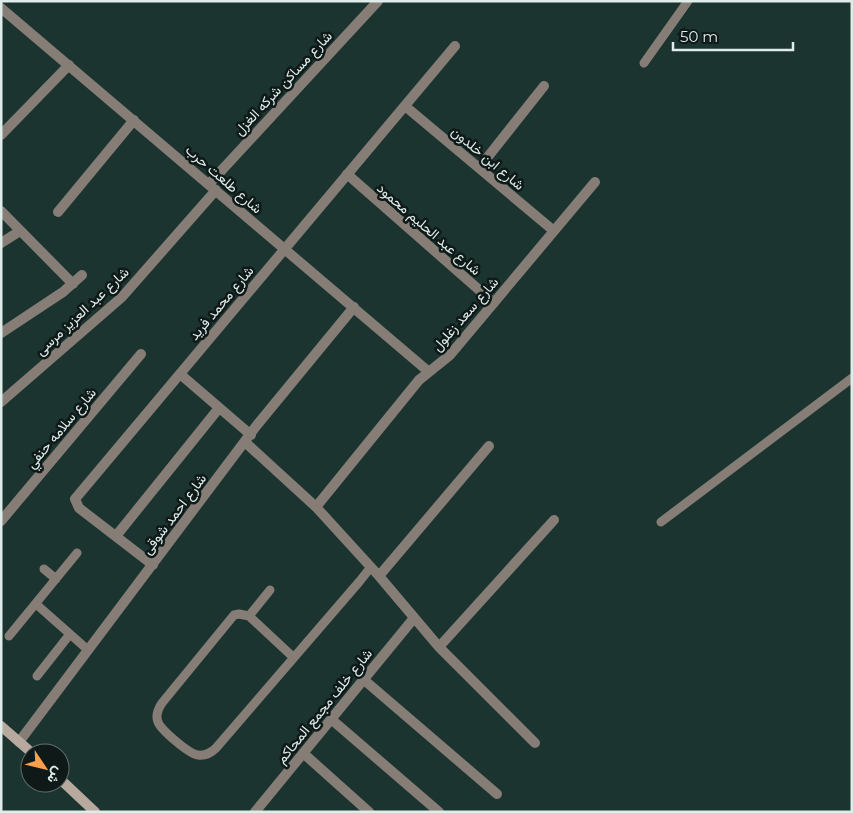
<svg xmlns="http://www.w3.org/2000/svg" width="853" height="813" viewBox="0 0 853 813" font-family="Montserrat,Vazirmatn,sans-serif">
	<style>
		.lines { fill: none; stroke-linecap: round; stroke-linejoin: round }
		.lane { stroke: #867d76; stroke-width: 9 }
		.street { stroke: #867d76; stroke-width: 10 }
		.secondary { stroke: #b7a99e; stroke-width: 10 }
		.labels { text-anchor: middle; stroke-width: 5; stroke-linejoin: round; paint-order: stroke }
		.street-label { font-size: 14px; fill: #deedea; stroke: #0e1918 }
	</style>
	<rect width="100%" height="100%" fill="#1b3430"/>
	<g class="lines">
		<path class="lane" d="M644 63 688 1
			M661 522 852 378
			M44 569 56 579
			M36 604 88 650
			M249 616 270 590
			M9 636 77 553
			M293 657 249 616 239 614 234 615 162 703C158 709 155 715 158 722 161 730 189 754 198 755 206 756 211 753 216 748L359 582 371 567
			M37 676 70 634"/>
		<path class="street" d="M1 8 429 372
			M405 106 554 231
			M1 135 69 65
			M479 168 544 86
			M347 174 494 303
			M209 184 378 1
			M1 211 73 284
			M58 212 134 120
			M1 243 20 231
			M1 333 63 292 82 275
			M180 374 251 435
			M1 402 122 297 216 190
			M246 443 316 507 379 576 439 647 535 743
			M316 507 419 380 450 355 595 182
			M1 521 141 354
			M116 536 219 408
			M153 565 79 508 75 499 455 46
			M379 576 489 446
			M439 647 554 520
			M363 679 497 794
			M331 719 439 812
			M19 742 257 425 354 307
			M303 753 369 812
			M255 812 414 618"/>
		<path class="secondary" d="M1 726 32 753
			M60 779 95 812"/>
	</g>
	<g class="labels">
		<g class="street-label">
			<text transform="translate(283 83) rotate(-47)" y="5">شارع مساكن شركه الغزل</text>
			<text transform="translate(488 158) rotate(40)" y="5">شارع ابن خلدون</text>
			<text transform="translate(224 179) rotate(41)" y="5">شارع طلعت حرب</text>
			<text transform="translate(429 229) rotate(41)" y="5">شارع عبد الحليم محمود</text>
			<text transform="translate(221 303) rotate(-50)" y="5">شارع محمد فريد</text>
			<text transform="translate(82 311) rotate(-43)" y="5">شارع عبد العزيز مرسى</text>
			<text transform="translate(465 314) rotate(-49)" y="5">شارع سعد زغلول</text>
			<text transform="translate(61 428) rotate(-50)" y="5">شارع سلامه حنفي</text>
			<text transform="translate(174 514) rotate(-53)" y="5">شارع احمد شوقى</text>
			<text transform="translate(324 706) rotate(-51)" y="5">شارع خلف مجمع المحاكم</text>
		</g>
	</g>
	<rect width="853" height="813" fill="none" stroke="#deedea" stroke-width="5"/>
	<g transform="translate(45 768) rotate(125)"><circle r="24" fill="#0e1918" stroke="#616e6c"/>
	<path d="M0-4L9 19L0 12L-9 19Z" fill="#f9a04c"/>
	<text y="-8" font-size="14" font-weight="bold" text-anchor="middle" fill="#deedea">ش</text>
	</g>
	<path d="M673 42v8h120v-8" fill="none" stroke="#deedea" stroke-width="2.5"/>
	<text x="680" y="42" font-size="15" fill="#deedea" stroke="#0e1918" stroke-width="4" paint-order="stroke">50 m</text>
</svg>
